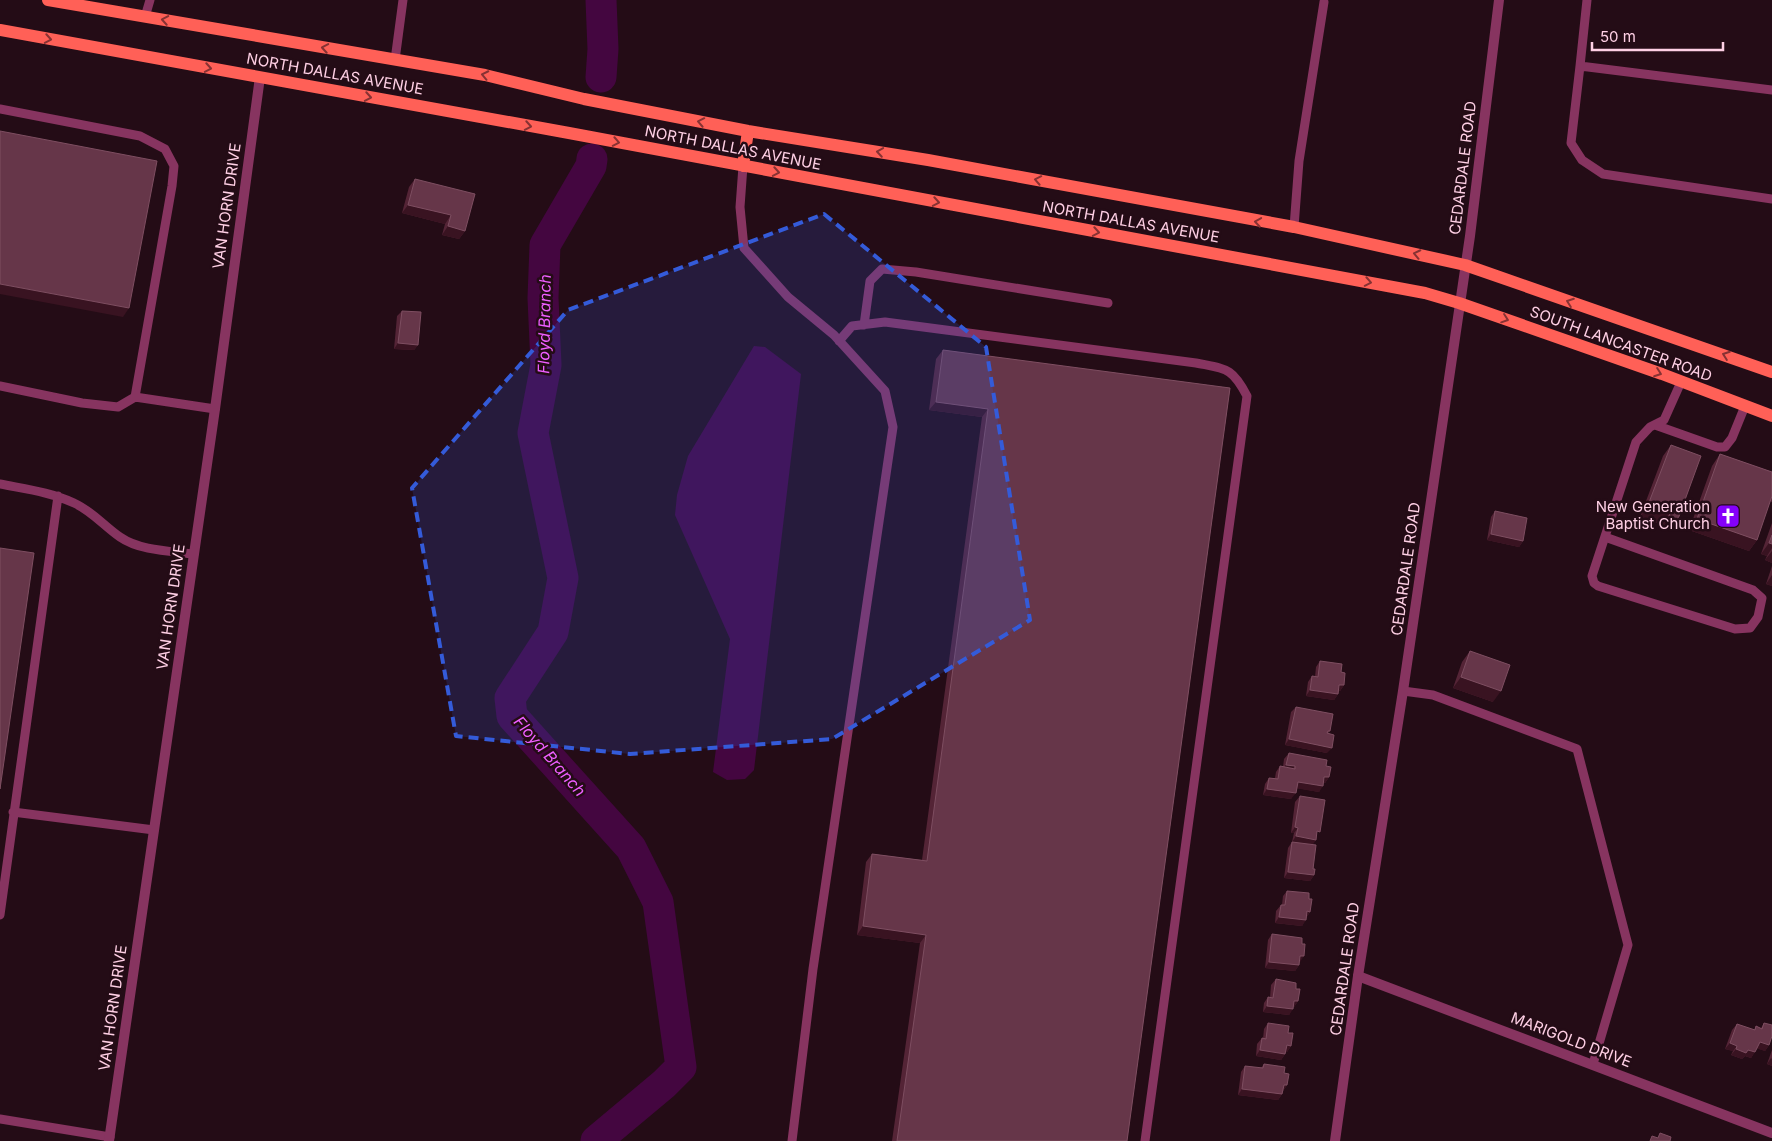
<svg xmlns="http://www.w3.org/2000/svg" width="1772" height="1141" viewBox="0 0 1772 1141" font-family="Inter,sans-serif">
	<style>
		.water { fill: #440640 }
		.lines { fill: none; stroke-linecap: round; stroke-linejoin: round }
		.river { stroke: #440640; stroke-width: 31 }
		.service { stroke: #873460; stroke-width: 9 }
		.minor { stroke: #873460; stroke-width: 10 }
		.tertiary { stroke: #873460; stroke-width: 10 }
		.primary { stroke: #ff6057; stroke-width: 12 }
		.wall { fill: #542436 }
		.shaded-wall { fill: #391321 }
		.building { fill: #663649; stroke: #7e4e61 }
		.oneway { stroke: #873233 }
		.marked { fill: #345bd9; fill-opacity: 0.2; stroke: #345bd9; stroke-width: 4; stroke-dasharray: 10 6; stroke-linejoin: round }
		.labels { text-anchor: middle; stroke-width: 5; stroke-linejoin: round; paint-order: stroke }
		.street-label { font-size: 15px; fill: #ffd0e5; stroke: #240c16 }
		.poi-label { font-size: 15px; fill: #ffd0e5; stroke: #240c16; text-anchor: end }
		.water-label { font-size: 16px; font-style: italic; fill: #ee5eff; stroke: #240c16 }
	</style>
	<rect width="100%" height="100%" fill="#240c16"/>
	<path class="water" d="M754 346 765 347 801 374 754 770 745 779 727 780 713 772 730 639 675 515 677 495 688 456Z"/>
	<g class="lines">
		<path class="river" d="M601 0 603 49 601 77
			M592 159 591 166 545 245 543 298 546 365 533 433 563 578 553 632 510 698 512 716 631 848 658 902 681 1067 664 1084 596 1141"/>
		<path class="service" d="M1587 0 1580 66 1772 90
			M145 17 150 0
			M395 60 403 0
			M1580 66 1571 143 1582 160 1603 174 1772 199
			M0 109 140 136 165 149 174 166 172 186 135 397
			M743 166 740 207 744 248 788 297 834 335 885 391 893 427 813 969 792 1141
			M1294 227 1299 161 1324 2
			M864 325 870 281 882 269 916 272 1108 303
			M839 341 852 326 885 322 1196 363C1226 369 1232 367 1247 396L1145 1141
			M0 386 82 403 118 407 135 397 215 409
			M1655 425 1717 447H1725L1732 438 1745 406
			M0 484C25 489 51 492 74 503 92 511 104 526 120 537 140 551 171 551 194 554
			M1605 537 1753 590 1762 598 1758 617 1750 628 1735 629 1598 586 1594 583 1592 576 1636 442 1650 427 1664 420 1681 382
			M1403 691 1433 695 1577 749 1628 945 1593 1064
			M13 812 154 830
			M0 915 58 496
			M0 1119 110 1137"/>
		<path class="minor" d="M1358 976 1772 1133
			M109 1141 215 409 260 77"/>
		<path class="tertiary" d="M1335 1141 1358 976 1403 691 1470 236 1499 0"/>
		<path class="primary" d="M48 0 485 75 584 99 748 131 928 160 1294 227 1465 265 1772 372
			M0 30 569 133 1425 293 1459 303 1662 374 1772 416
			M743 166 748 131"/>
	</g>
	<path class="wall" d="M415 179 465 231 459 239 442 235 445 224 402 213 409 187Z
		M402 311 418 345 414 350 394 349 397 316Z
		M943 350 1230 388 1127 1141H892L920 943 857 935 866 862 872 854 922 860 982 417 929 410 936 359Z
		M1671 445 1670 530 1661 527 1662 525 1640 517 1663 456Z
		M1720 454 1772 472V502L1770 501 1757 540 1749 551 1689 530 1712 466Z
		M1495 511 1523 541 1519 547 1487 540 1491 517Z
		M1772 523V563L1765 560 1767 556 1761 554Z
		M1772 566V586L1766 584Z
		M1470 651 1493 702 1453 688 1462 662Z
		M1320 661 1341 672 1344 685 1340 691H1339L1338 694 1334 700 1306 696 1308 682 1312 676 1315 677 1316 667Z
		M1296 707 1330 731 1328 733 1327 753 1285 745 1291 712Z
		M1289 753 1326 766 1329 777 1325 783H1323L1319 792 1297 788 1291 799 1263 795 1265 784 1269 778H1275L1276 772 1280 766 1283 767 1284 759Z
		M1300 796 1316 836 1312 845 1314 875 1310 881 1284 878 1288 848 1292 842 1294 833H1291L1295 802Z
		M1287 891 1309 899 1310 912 1306 918 1302 926 1275 923 1276 911 1281 905H1282L1283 896Z
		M1272 934 1299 965 1295 971 1265 968 1268 940Z
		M1276 979 1296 989 1298 1001 1294 1007H1293L1289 1015 1263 1012 1264 1003 1268 997 1270 998 1271 985Z
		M1268 1023 1288 1033 1291 1046 1287 1052 1286 1051 1285 1054 1281 1060 1256 1056 1257 1044 1262 1038 1263 1039 1264 1029Z
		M1764 1023 1769 1045 1765 1051 1757 1048 1751 1058 1745 1056 1742 1059 1731 1055 1733 1051 1725 1049 1732 1030 1737 1024 1754 1030 1756 1026 1761 1028Z
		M1772 1050V1066L1767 1064Z
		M1264 1064 1284 1073 1287 1085 1283 1091 1282 1094 1278 1100 1238 1095 1241 1072 1245 1066 1261 1068Z"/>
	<path class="shaded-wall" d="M408 205 451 215 445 224 402 213Z
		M448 226 465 231 459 239 442 235Z
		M0 284 129 308 123 317 0 294Z
		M398 343 418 345 414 350 394 349Z
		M936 402 988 409 982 417 929 410Z
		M1648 505 1670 513 1662 525 1640 517Z
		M1669 516 1678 519 1670 530 1661 527Z
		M1697 519 1757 540 1749 551 1689 530Z
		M1491 534 1523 541 1519 547 1487 540Z
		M1769 543 1772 544V548L1767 556 1761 554Z
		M1772 551V563L1765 560Z
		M1772 575V586L1766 584Z
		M1461 677 1501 691 1493 702 1453 688Z
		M1339 685H1344L1340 691 1335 690Z
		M1310 690 1338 694 1334 700 1306 696Z
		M1289 739 1332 748 1327 753 1285 745Z
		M1286 765 1295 766 1291 772 1282 770Z
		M1324 777H1329L1325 783 1320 782Z
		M1298 782 1323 786 1319 792 1294 788Z
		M1267 789 1296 793 1291 799 1263 795Z
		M1295 827 1298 828 1294 833H1291Z
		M1296 836 1316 840 1312 846 1292 842Z
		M1288 872 1314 875 1310 881 1284 878Z
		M1307 911 1310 912 1306 918 1303 917Z
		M1279 917 1306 920 1302 926 1275 923Z
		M863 926 926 935 920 943 857 935Z
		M1300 956H1304L1300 962Z
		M1269 962 1299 965 1295 971 1265 968Z
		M1294 1001H1298L1294 1007H1290Z
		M1267 1006 1293 1009 1289 1015 1263 1012Z
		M1760 1042 1769 1045 1765 1051 1755 1048Z
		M1730 1043 1737 1046 1733 1051 1725 1049Z
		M1287 1045 1291 1046 1287 1052 1282 1051Z
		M1736 1049 1748 1050 1755 1052 1751 1058 1745 1056 1742 1059 1731 1055Z
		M1260 1050 1285 1054 1281 1060 1256 1056Z
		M1771 1058 1772 1059V1066L1767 1064Z
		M1284 1085H1287L1283 1091H1279Z
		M1242 1089 1282 1094 1278 1100 1238 1095Z"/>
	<path class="building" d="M0 131 157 161 129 308 0 284Z
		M415 179 475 194 465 231 448 226 451 215 408 205Z
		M402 311 421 312 418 345 398 343Z
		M943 350 1230 388 1127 1141H897L926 935 863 926 872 854 927 861 988 409 936 402Z
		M1671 445 1701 456 1678 519 1669 516 1670 513 1648 505Z
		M1720 454 1772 472V496L1757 540 1697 519Z
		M1495 511 1527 518 1523 541 1491 534Z
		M1772 535V544L1769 543Z
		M0 548 34 553 0 789Z
		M1470 651 1510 665 1501 691 1461 677Z
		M1320 661 1342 664 1341 672 1345 673 1344 685H1339L1338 694 1310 690 1312 676 1318 677Z
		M1296 707 1333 714 1330 731H1328L1327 733 1334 735 1332 748 1289 739Z
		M1289 753 1327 760 1326 766 1331 767 1329 777H1324L1323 786 1298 782 1296 793 1267 789 1269 778 1278 779 1280 766 1295 769V766L1286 765Z
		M1300 796 1325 800 1320 832 1317 831 1316 840 1296 836 1298 828 1295 827Z
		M1292 842 1316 845 1313 869H1315L1314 875 1288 872Z
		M1287 891 1309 893V899H1312L1310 912 1307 911 1306 920 1279 917 1281 905H1285Z
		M1272 934 1302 938V944H1305L1304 956H1300L1299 965 1269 962Z
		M1276 979 1296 983V989H1300L1298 1001H1294L1293 1009 1267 1006 1268 997 1273 998Z
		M1268 1023 1289 1026 1288 1033H1293L1291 1046 1287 1045 1285 1054 1260 1050 1262 1038 1266 1039Z
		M1764 1023 1772 1025V1036L1769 1045 1760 1042 1755 1052 1748 1050 1746 1053 1736 1049 1737 1046 1730 1043 1737 1024 1755 1030 1756 1026 1762 1029Z
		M1264 1064 1285 1067 1284 1073 1289 1074 1287 1085H1284L1282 1094 1242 1089 1245 1066 1263 1068Z
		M1660 1133 1671 1137 1670 1141H1650L1652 1136 1658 1138Z"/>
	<defs><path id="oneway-chevron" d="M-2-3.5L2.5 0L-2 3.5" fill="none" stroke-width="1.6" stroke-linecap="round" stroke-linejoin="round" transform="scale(1.25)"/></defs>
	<g class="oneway">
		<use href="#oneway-chevron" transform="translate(165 20) rotate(-170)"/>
		<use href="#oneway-chevron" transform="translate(48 39) rotate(10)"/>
		<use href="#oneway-chevron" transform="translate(325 48) rotate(-170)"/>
		<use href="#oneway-chevron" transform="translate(208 68) rotate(10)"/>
		<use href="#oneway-chevron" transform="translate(485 75) rotate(-168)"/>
		<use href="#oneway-chevron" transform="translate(368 97) rotate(10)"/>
		<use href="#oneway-chevron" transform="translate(701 122) rotate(-169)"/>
		<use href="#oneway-chevron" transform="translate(528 126) rotate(10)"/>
		<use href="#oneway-chevron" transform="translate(616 142) rotate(11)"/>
		<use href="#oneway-chevron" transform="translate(880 152) rotate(-171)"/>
		<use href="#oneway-chevron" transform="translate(776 172) rotate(10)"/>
		<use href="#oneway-chevron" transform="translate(1038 180) rotate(-169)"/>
		<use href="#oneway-chevron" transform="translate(936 202) rotate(10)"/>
		<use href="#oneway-chevron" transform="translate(1258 222) rotate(-171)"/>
		<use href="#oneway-chevron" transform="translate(1096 232) rotate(10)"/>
		<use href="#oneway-chevron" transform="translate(1417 254) rotate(-168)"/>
		<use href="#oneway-chevron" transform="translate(1368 282) rotate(11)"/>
		<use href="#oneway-chevron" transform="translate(1570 302) rotate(-160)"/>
		<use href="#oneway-chevron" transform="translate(1505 319) rotate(19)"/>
		<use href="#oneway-chevron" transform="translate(1726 355) rotate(-160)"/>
		<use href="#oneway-chevron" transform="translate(1658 373) rotate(20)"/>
	</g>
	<path class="marked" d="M824 214 986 347 1030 620 832 739 630 754 456 736 412 488 568 310Z"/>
	<defs>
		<g id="church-square" transform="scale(1.25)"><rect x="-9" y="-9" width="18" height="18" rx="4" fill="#8500fb" stroke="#240c16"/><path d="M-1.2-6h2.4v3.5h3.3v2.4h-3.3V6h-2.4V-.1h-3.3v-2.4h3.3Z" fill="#fff"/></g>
	</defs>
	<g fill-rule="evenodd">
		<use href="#church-square" x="1728" y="516"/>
	</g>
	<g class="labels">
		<g class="street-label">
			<text transform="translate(335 74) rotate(10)" y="5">NORTH DALLAS AVENUE</text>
			<text transform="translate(733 148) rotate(11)" y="5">NORTH DALLAS AVENUE</text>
			<text transform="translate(1463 168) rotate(-83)" y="5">CEDARDALE ROAD</text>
			<text transform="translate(227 206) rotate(-82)" y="5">VAN HORN DRIVE</text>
			<text transform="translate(1131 222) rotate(10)" y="5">NORTH DALLAS AVENUE</text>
			<text transform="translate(1621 344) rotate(20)" y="5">SOUTH LANCASTER ROAD</text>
			<text transform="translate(1406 569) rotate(-82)" y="5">CEDARDALE ROAD</text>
			<text transform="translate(171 607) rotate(-82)" y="5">VAN HORN DRIVE</text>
			<text transform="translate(1345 969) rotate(-82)" y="5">CEDARDALE ROAD</text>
			<text transform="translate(113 1008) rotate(-82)" y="5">VAN HORN DRIVE</text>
			<text transform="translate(1571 1040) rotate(21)" y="5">MARIGOLD DRIVE</text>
		</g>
		<g class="poi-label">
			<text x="1710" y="512">New Generation<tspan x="1710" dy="17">Baptist Church</tspan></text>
		</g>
		<g class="water-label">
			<text transform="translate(544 324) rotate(-89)" y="6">Floyd Branch</text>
			<text transform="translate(550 756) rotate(49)" y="6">Floyd Branch</text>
		</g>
	</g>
	<path d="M1592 42v8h131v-8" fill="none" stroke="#ffd0e5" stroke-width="2.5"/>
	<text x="1600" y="42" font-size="15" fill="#ffd0e5" stroke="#240c16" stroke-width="4" paint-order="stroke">50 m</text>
</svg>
